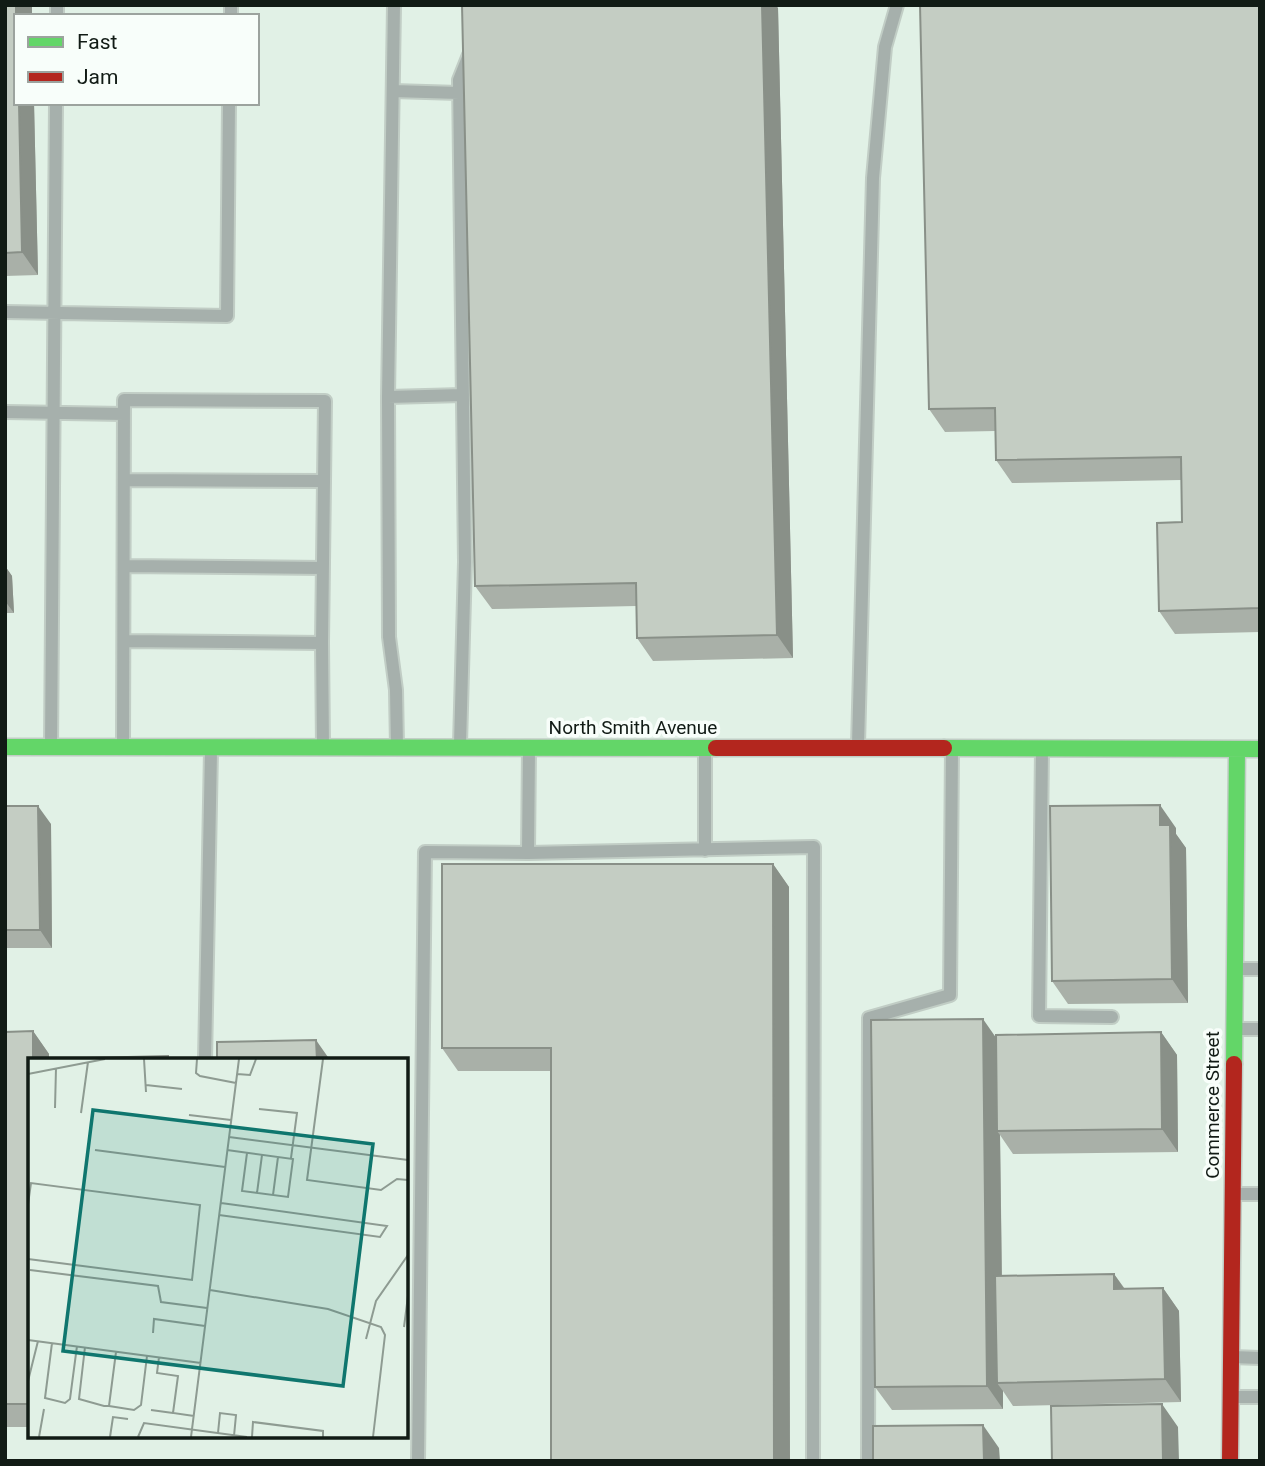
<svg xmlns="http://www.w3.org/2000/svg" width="1265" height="1466" viewBox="0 0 1265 1466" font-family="Roboto,sans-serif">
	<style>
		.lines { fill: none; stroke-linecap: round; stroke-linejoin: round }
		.lane-casing { stroke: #c1cdc5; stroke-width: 16 }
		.fast-casing { stroke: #c1cdc5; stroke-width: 19 }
		.jam-casing { stroke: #c1cdc5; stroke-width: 19 }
		.lane { stroke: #a6b0ac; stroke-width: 12 }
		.fast { stroke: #63d668; stroke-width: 16 }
		.jam { stroke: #b3261e; stroke-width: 16 }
		.wall { fill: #a9b0a8 }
		.shaded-wall { fill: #899088 }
		.building { fill: #c4cdc3; stroke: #899088; stroke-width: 2 }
		.labels { text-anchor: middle; stroke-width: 7; stroke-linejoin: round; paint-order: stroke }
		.street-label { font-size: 19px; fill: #111b15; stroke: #f8fefa }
		.inset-road { fill: none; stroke: #8e9b92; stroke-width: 2 }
		.view { fill: #0f766e; fill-opacity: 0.15; stroke: #0f766e; stroke-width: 3.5 }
		.inset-edge { fill: none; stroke: #111b15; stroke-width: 3.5 }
	</style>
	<rect width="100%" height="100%" fill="#e1f1e6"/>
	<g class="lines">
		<g class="lane-casing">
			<path id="lane" d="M394 5 388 397 389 637 396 690 397 747
				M57 16V5
				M231 16V5
				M393 91 459 93
				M5 312 227 316 229 103
				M388 397 463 395
				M5 412 124 414
				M124 480 324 481
				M124 566 323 568
				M322 643 323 747
				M460 744 465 562 459 80 469 55
				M858 745 873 178 885 47 897 5
				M51 747 56 103
				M123 747 124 400 325 401 322 643 124 641
				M705 749V850
				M1042 749 1039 1016 1112 1017
				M528 853 529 749
				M1238 969H1260
				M1236 1029H1260
				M205 1060 211 751
				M1233 1194H1260
				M1232 1357 1260 1358
				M1232 1397H1260
				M418 1461 425 852 528 853 814 847 813 1461
				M868 1461 869 1018 950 995 952 749"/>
		</g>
		<g class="fast-casing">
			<path id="fast" d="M5 747 716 748
				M944 748 1260 749
				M1234 1064 1237 749"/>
		</g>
		<g class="jam-casing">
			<path id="jam" d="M716 748H944
				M1230 1461 1234 1064"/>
		</g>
		<use href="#lane" class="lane"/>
		<use href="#fast" class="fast"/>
		<use href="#jam" class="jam"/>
	</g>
	<path class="wall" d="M5 5H32V16L16 103H34L38 275 5 276Z
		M1260 5V632L1175 634 1159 611 1182 522 1181 480 1012 483 996 460 995 431 945 432 929 409Z
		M778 8 793 658 653 661 637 638 636 606 492 609 475 586Z
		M5 566 12 576 14 613H5Z
		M5 806 51 824 52 948H5Z
		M1176 828V834L1186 848 1188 1003 1068 1004 1052 981Z
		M773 864 789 887 551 1071H458L442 1048Z
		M33 1031 49 1054V1059L30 1060V1427H5V1032Z
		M1161 1032 1177 1055 1178 1152 1013 1154 1000 1135 1002 1276 1114 1274 1125 1289 1163 1288 1179 1311 1181 1402 1013 1406 1003 1391V1409L892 1410 875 1387 996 1038Z"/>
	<path class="shaded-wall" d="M16 5H32V16H17Z
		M762 5H776L778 8 793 658 777 635Z
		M19 103H34L38 275 22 252Z
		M5 566 12 576 14 613 5 601Z
		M1160 805 1176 828V834L1186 848 1188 1003 1172 979 1160 825Z
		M38 806 51 824 52 948 40 930Z
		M773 864 789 887 790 1461H774Z
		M983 1019 999 1042 997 1131 1000 1135 1003 1382 997 1383 1003 1391V1409L987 1386Z
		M33 1031 49 1054V1060H33Z
		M1161 1032 1177 1055 1178 1152 1162 1129Z
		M316 1040 330 1060H317Z
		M1114 1274 1130 1297 1114 1289Z
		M1163 1288 1179 1311 1181 1402 1165 1379Z
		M1162 1404 1178 1427 1179 1461H1163Z
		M983 1425 999 1448 1000 1461H984Z"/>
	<path class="building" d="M5 5H16V103H19L22 252 5 253Z
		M462 5H762L777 635 637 638 636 583 475 586Z
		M920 5H1260V608L1159 611 1157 523 1182 522 1181 457 996 460 995 408 929 409Z
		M1160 805V825H1170L1172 979 1052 981 1050 806Z
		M5 806H38L40 930H5Z
		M442 864H773L774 1461H551V1048H442Z
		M983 1019 987 1386 875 1387 871 1020Z
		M33 1031V1060H30V1404H5V1032Z
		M1161 1032 1162 1129 997 1131 996 1035Z
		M316 1040 317 1060H217V1042Z
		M168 1056V1060H46V1059Z
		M1114 1274V1289L1163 1288 1165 1379 997 1383 995 1276Z
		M1162 1404 1163 1461H1052L1051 1406Z
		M983 1425 984 1461H873V1426Z"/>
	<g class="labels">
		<g class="street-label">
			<text x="633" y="734">North Smith Avenue</text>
			<text transform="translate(1212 1105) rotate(-90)" y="7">Commerce Street</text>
		</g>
	</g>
	<g transform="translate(28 1058)">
		<rect width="380" height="380" fill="#e1f1e6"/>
		<path class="inset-road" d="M116 1 118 34M169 1 168 15 172 18 208 25M295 1 279 122 353 132 369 121 380 122M0 16 77 1M209 16 222 17 228 1M118 27 154 31M27 50 28 10M231 51 269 55 263 100M53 55 60 4M161 57 203 62M201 79 380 102M67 92 197 109M199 92 265 101 260 139 214 133 219 95M229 135 234 97M245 137 250 99M0 146 3 125 172 147 164 222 0 201M191 157 352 179 359 168 193 145M2 212 130 228 133 244 179 250M182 232 300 251 353 269 357 277 345 379M376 269 380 238M125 275 126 261 177 268M338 281 348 243 380 197M0 282 173 305M24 285 17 340 37 345 42 341 49 288M57 289 51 341 76 348H81L88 294M131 299 129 315 150 318 145 355 166 358M0 323 10 283M81 348 106 352 113 347 119 298M123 352 145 355M190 375 192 355 208 357 206 378M11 379 16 351M82 379 85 359 100 361M110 379 116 365 219 379M163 379 211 1M224 379 225 364 295 373V379"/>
		<path class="view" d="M65 52 345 86 315 328 35 293Z"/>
		<rect width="380" height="380" class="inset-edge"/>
	</g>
	<rect width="1265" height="1466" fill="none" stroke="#111b15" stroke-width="14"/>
	<rect x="14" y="14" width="245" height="91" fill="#f8fefa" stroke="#9ca39e" stroke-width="2"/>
	<rect x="28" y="37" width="35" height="10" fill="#63d668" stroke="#9ca39e" stroke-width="2"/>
	<text x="77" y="49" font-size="21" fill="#111b15">Fast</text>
	<rect x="28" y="72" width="35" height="10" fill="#b3261e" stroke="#9ca39e" stroke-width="2"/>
	<text x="77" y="84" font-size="21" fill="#111b15">Jam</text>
</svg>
